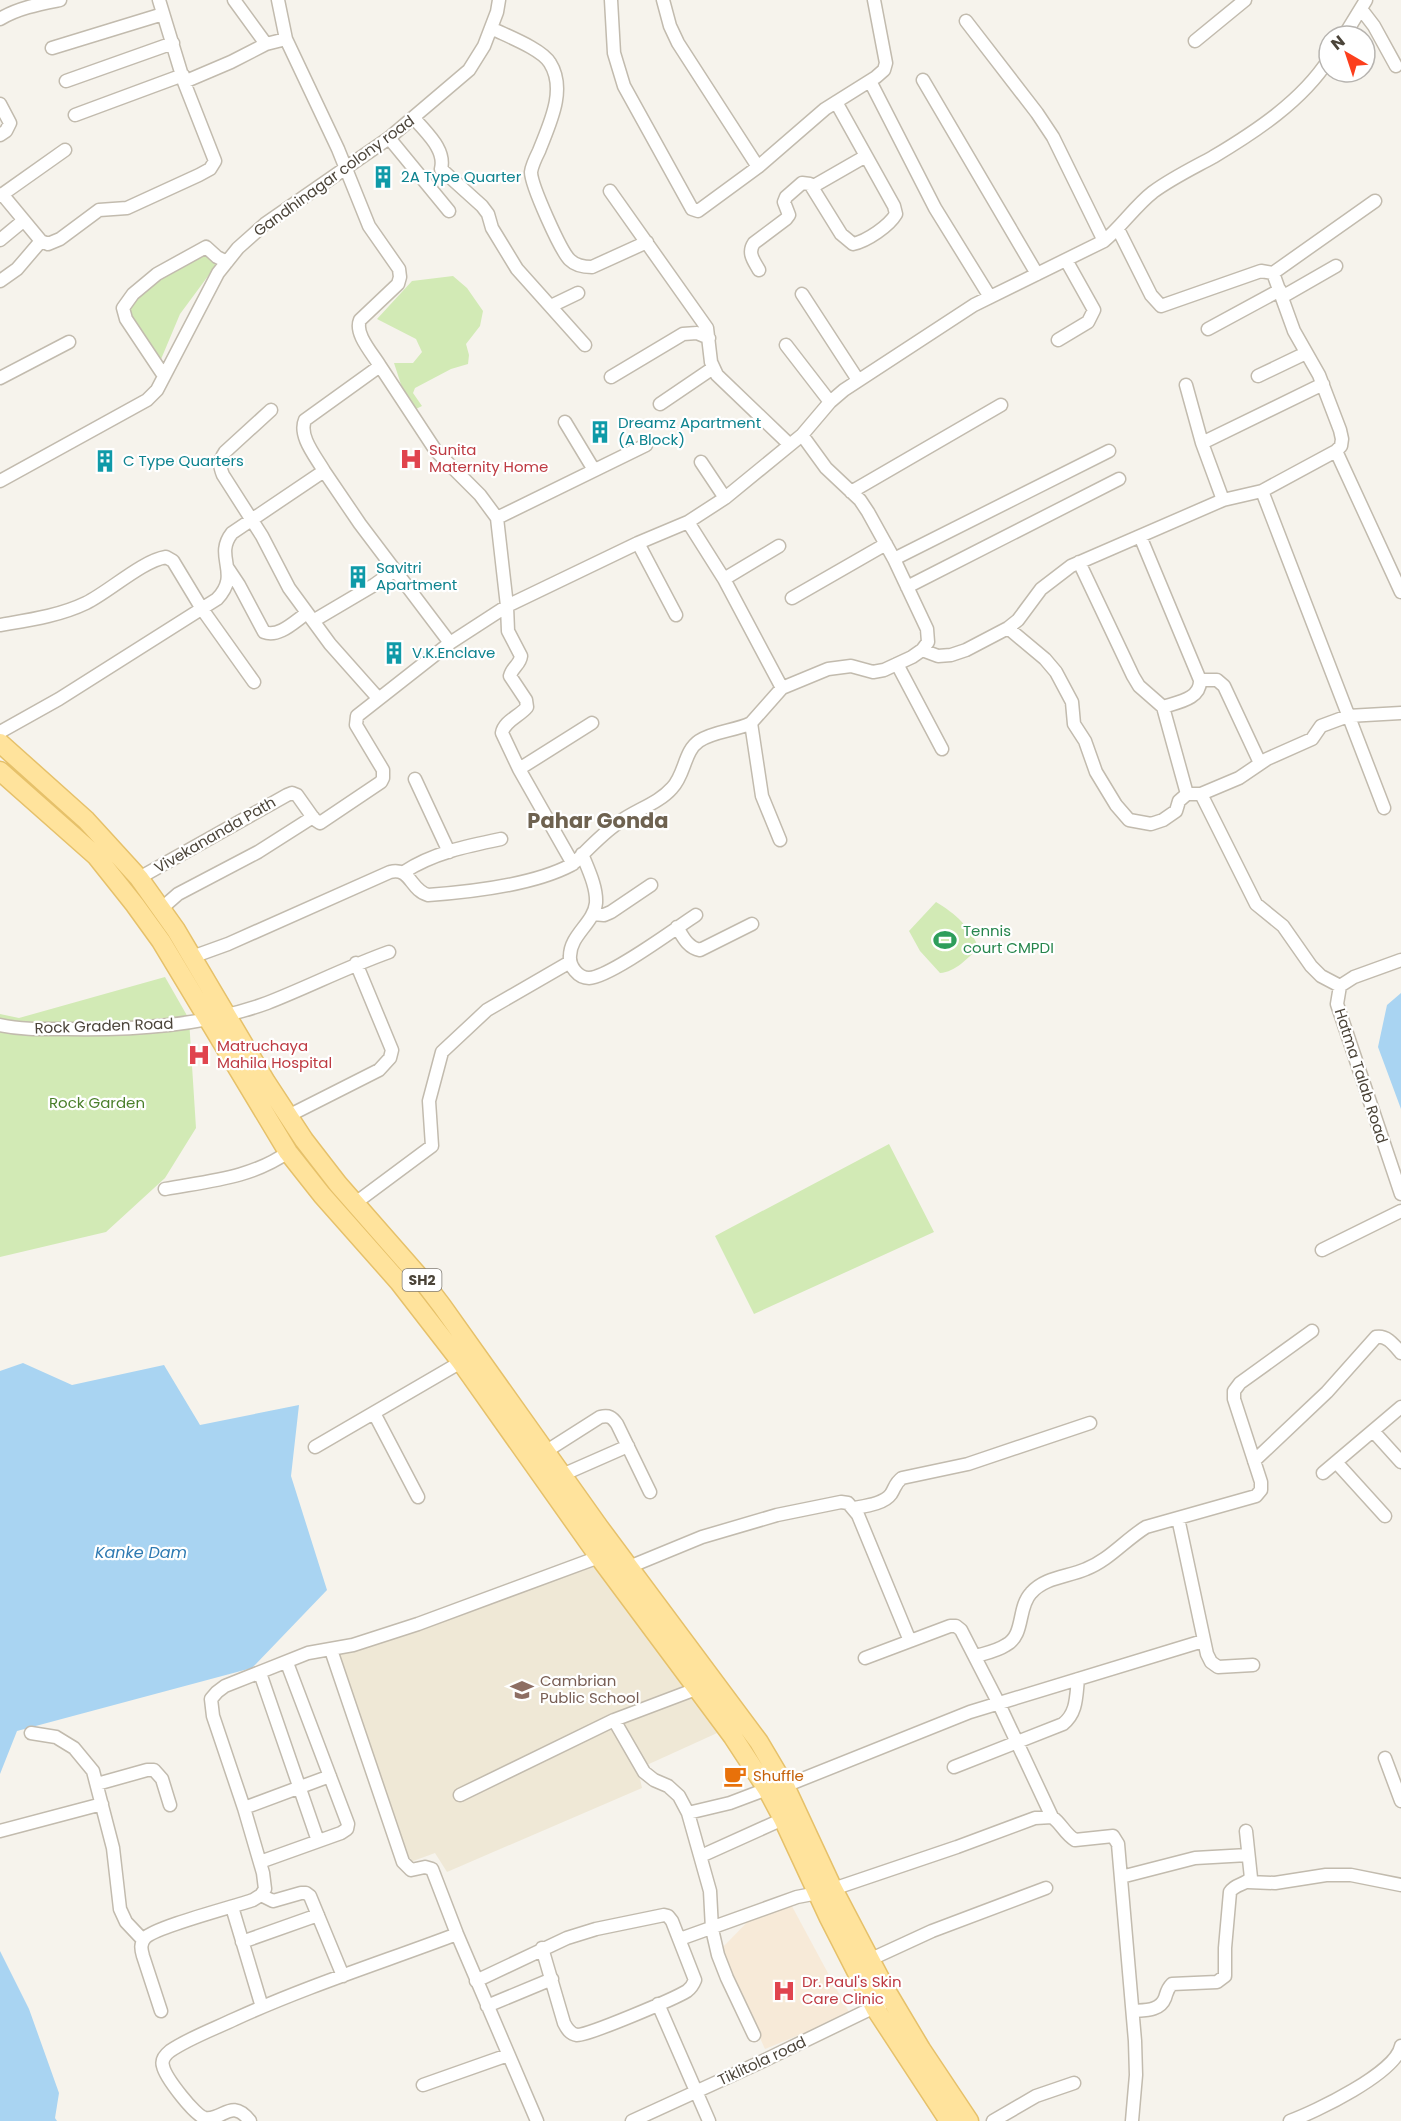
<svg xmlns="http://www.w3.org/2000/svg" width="1401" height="2121" viewBox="0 0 1401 2121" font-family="Poppins,sans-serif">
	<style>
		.commercial { fill: #f7ead8 }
		.education { fill: #efe8d6 }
		.green { fill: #d2eab5 }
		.water { fill: #a9d4f2 }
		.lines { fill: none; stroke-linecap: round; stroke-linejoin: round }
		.street-casing { stroke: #c2bbae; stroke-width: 15 }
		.primary-casing { stroke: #e6c16a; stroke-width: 21 }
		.street { stroke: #fff; stroke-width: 12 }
		.primary { stroke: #ffe39c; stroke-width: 18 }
		.labels { text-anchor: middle; stroke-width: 4.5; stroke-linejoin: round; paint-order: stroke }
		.shield { fill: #fff; stroke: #817c74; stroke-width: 1.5 }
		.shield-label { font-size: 14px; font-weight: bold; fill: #4b4439 }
		.street-label { font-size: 15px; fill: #4b4439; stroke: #fff }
		.culture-label { font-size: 15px; fill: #0d838f; stroke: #fff; text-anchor: start }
		.health-label { font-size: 15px; fill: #be3a42; stroke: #fff; text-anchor: start }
		.leisure-label { font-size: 15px; fill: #27864d; stroke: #fff; text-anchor: start }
		.park-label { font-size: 15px; fill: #4a7f2a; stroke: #fff }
		.education-label { font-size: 15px; fill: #785e54; stroke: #fff; text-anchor: start }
		.food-label { font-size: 15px; fill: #c56008; stroke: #fff; text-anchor: start }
		.water-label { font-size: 16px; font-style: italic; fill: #2e7ab2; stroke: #fff }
		.district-label { font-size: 21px; font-weight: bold; fill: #6e6250; stroke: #fff }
	</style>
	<rect width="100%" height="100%" fill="#f6f3ec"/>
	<path class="commercial" d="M787 1897 850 2014 765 2049 720 1950 764 1905Z"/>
	<path class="education" d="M592 1559 726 1729 638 1769 642 1788 447 1872 435 1853 405 1864 335 1651Z"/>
	<path class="green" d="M206 253 217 264 180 314 159 364 127 316C141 283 176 269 206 253Z
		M453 276 467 288 483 311 480 326 466 344 469 355 468 364 451 369 415 388 413 393 422 406 410 412 394 363H413L422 352 416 339 377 319 412 281Z
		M936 902C956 914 969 926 979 948 967 958 956 972 940 973L920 951 909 931Z
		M165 977 189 1019 196 1128 165 1178 106 1232 0 1257V1014L19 1018Z
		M889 1144 934 1232 754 1314 715 1236Z"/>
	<path class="water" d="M1401 993V1109L1378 1047 1387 1005Z
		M23 1363 72 1385 164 1365 200 1425 299 1405 291 1476 327 1590 252 1668 17 1731 0 1774V1371Z
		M0 1951 29 2009 59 2093 55 2118 57 2121H0Z"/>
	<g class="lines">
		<g class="street-casing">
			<path id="street" d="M159 0 184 82
				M234 0 266 44
				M278 0 286 39 338 149 369 226 399 269 400 277 398 284 360 320C354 334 373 354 380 366
				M611 0 614 53 624 86 692 209 698 211 758 167 825 109 876 77 884 70 886 63 874 0
				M663 0 670 26 678 43 758 167
				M1361 9 1374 26 1396 66
				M0 19C18 8 40 4 60 0
				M966 21 1037 113 1053 137 1104 241
				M491 28C507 36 542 49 550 63 567 90 549 125 539 151 536 157 532 165 531 172 531 185 561 252 570 260 576 266 584 267 592 267L647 242
				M1344 36 1366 0
				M1195 41 1245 0
				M52 48 163 14
				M923 80 1037 274
				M66 81 173 43
				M870 81 935 208 990 297
				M0 104 10 123 6 131 0 135
				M75 115 183 75
				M414 118C426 133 446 149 441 169L482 206 488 214 492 228 517 269 585 345
				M389 138 449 211
				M812 187 866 156
				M610 191 707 328 711 362 717 375 789 444
				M2 194 41 241 48 244 60 239 99 210 127 208 199 175 210 169 215 161 184 82 231 62 266 44 286 39
				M0 196 65 150
				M0 240 23 221
				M759 270C754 261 747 253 754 243L786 219 789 215 784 202 786 197 802 183 810 184 841 234 853 244C867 241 889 226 896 214L894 206 836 102
				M1273 273 1375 201
				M0 281 17 269 41 241
				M802 294 858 380
				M1282 297 1336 266
				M551 306 578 293
				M1208 329 1280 290
				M1058 340 1088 322 1094 310 1066 260
				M786 345 830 402
				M164 376 126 319 123 308 133 294 157 274 206 247 217 257 227 262
				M1258 376 1306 353
				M611 377 683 334 697 333 709 338
				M0 378 69 342
				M1186 385 1202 443 1223 500
				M660 404 713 368
				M271 410 225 452C219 461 219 465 223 475L262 536 289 588 330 644 378 698
				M565 422 594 470
				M1202 443 1323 384
				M1336 451 1401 592
				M701 462 725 498
				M0 481 147 400 157 390 218 273 238 248 265 224 389 138 469 70 484 46 497 12 499 0
				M1262 491 1384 808
				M851 492 1001 405
				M497 518 646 445
				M688 522 724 579 782 688
				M1140 536 1200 680C1201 699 1178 702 1163 707
				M638 543 676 615
				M894 559 1109 451
				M1079 562 1133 676 1139 686 1163 707 1187 794
				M227 567 239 585 264 632C279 638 295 621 307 613
				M724 579 779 546
				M907 587 1119 479
				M792 598 886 544
				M313 621 374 585 395 570
				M0 625C29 620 59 616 86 603 110 591 142 561 166 557L173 561 202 609 254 682
				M1008 628 1045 659 1056 672 1072 702 1074 724 1085 741 1096 772 1116 805 1129 820 1151 824 1163 820 1176 811 1179 801 1187 794H1201L1256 904 1283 926 1311 966 1321 976 1340 986
				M922 650 938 656 951 655 966 650 1008 628 1018 620 1041 589 1071 566 1223 500 1262 491 1336 451 1341 446 1342 439 1340 430 1319 375 1294 331 1273 273 1261 271 1161 306 1151 295 1118 229
				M897 664 942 749
				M1200 680H1217L1224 686 1260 763
				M0 732 59 699 217 599C242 573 213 557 232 533L324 471 360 524 450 643
				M519 769 592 723
				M415 779 449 852
				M1201 794 1239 778 1267 759 1312 739 1321 726 1348 716 1401 713
				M780 840 762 796 751 723 782 688 828 669 851 666 873 672 884 670 912 657 922 650 928 642 927 629 894 559 868 512 860 500 826 468 802 435
				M582 854C588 869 597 887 596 903 594 923 570 935 570 956 569 966 578 978 589 978 610 977 676 928 696 915
				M573 864 519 769 502 733C504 721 520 716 527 707L526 700 510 676C512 667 520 665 521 656L508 631 507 606 638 543 688 522 725 498 802 435 830 402 844 390 974 305 1104 241C1122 226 1135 206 1153 192 1172 178 1193 168 1213 157 1255 132 1302 101 1329 59
				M404 872C433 853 467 846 501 839
				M139 878 287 795 292 793 297 795 314 819 320 823 381 782 383 778V770L356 725 357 716 450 643 507 606 497 518 480 495 436 451 380 366 305 420C298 436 316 457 324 471
				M162 908 178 894 258 852 313 817
				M593 914 604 915 611 912 651 885
				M677 927C683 937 688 948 700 950L752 924
				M192 957 228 944 390 872C411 867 410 890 428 895 470 892 533 885 571 865 576 862 580 857 584 853 595 842 606 831 618 823 635 810 658 804 672 788 685 775 684 751 699 741 714 731 735 731 751 723
				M1401 960 1354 977 1340 986 1337 1004 1401 1194
				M0 1025C23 1030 45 1029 68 1029 134 1030 204 1026 267 1003 308 987 347 967 389 952
				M288 1116 379 1070 390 1058 392 1050 356 963
				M165 1189C208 1181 252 1178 288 1152
				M354 1204 432 1146 429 1101 442 1052 487 1010 570 962
				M1322 1250 1401 1211
				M374 1413 418 1497
				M1373 1431 1401 1462
				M315 1447 461 1362
				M545 1452 600 1417C609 1415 612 1417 617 1424L650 1492
				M1254 1461 1327 1392 1376 1337C1387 1335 1394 1345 1401 1353
				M1336 1462 1385 1516
				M1323 1473 1401 1407
				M562 1475 628 1446
				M854 1508C865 1506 884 1504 891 1494 895 1488 895 1483 902 1478L968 1464 1090 1423
				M1178 1518 1207 1654 1211 1662 1218 1667 1253 1665
				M629 1567 702 1537 777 1515 841 1502 848 1503 858 1515 910 1641
				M331 1650 403 1862 411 1870 425 1867 432 1869 457 1934 537 2121
				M976 1656C986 1653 997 1651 1006 1645 1025 1635 1017 1608 1031 1593 1045 1577 1068 1577 1086 1569 1109 1560 1125 1540 1146 1527L1256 1496 1261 1490V1482L1234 1399V1391L1240 1383 1312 1331
				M865 1658 950 1626H956L961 1630 999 1704 1052 1817
				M260 1673 318 1841
				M614 1720 644 1772 654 1780 668 1786 679 1796 688 1813 710 1891 712 1929 718 1955 727 1978 754 2035
				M31 1733 56 1737 74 1748 93 1771 113 1848 120 1909 126 1922 143 1940
				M1385 1758 1401 1801
				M954 1767 1063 1724C1077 1713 1076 1697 1078 1679
				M97 1784 147 1770H154L162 1779 170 1805
				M785 1786 970 1712 1203 1641
				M460 1795 614 1720 696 1689
				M244 1808 330 1776
				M688 1813 730 1803 767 1789
				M0 1831 102 1804
				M701 1856 783 1819
				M260 1862 341 1833 347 1829 348 1824 287 1663
				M1121 1877 1195 1858 1248 1855
				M1248 1882 1275 1883 1326 1875H1351L1401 1885
				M833 1889 957 1847 1035 1818 1052 1817C1061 1823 1065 1834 1075 1840L1113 1836 1118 1844 1135 2041 1136 2075 1132 2121
				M261 1895 273 1901 301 1893H306L310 1896 343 1976
				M232 1907 262 2007
				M680 1939 797 1897 818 1893
				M242 1942 318 1915
				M869 1960 932 1931 1046 1888
				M476 1981 567 1938 596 1929 664 1915 668 1916 672 1921 695 1980C693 1985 691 1988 687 1991 674 1999 589 2035 577 2035 570 2034 567 2029 564 2023L542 1948
				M658 2004 709 2121
				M487 2006 552 1979
				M161 2011 143 1956C141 1949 140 1944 145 1938 155 1927 233 1907 253 1900L261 1895 265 1889 263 1873 244 1808 213 1716 211 1699 217 1692 225 1686 308 1653 353 1645 418 1624 599 1557
				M1133 2011C1145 2010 1160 2011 1165 1998 1167 1992 1167 1989 1172 1984L1217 1982 1225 1976V1948L1230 1892C1235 1884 1245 1885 1251 1878L1246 1831
				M423 2085 508 2055
				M250 2121C231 2097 223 2121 205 2118 195 2116 165 2077 163 2066 161 2060 165 2055 170 2051 189 2038 214 2029 235 2019 307 1986 383 1962 457 1934
				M632 2121 763 2061 891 1999
				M993 2121 1036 2096 1074 2083
				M1290 2121C1315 2112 1396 2073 1401 2046"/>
		</g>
		<g class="primary-casing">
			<path id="primary" d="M0 743 86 820 139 878 176 930 266 1082 304 1140 338 1184 423 1281 442 1306 599 1527 759 1742 785 1786 833 1889 887 1992 921 2049 969 2121
				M0 771 96 856 135 905 161 941 288 1152 322 1195 399 1282 461 1362 599 1557 733 1737 767 1789 783 1819 829 1918 875 2008 949 2121"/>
		</g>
		<use href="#street" class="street"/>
		<use href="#primary" class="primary"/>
	</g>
	<defs>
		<g id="building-bare" transform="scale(1.8)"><path d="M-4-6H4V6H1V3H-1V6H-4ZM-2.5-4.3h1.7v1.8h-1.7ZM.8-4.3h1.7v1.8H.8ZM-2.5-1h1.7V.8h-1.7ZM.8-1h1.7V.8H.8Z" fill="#0f9aa8" stroke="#fff" stroke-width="2.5" paint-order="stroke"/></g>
		<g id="hospital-bare" transform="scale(1.8)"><path d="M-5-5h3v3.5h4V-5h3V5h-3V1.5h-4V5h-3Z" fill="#e0444e" stroke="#fff" stroke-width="2.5" paint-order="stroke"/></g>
		<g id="stadium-bare" transform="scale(1.8)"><path d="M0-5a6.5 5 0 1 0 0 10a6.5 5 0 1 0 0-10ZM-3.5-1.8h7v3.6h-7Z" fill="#2e9e5b" stroke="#fff" stroke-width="2.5" paint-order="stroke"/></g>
		<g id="school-bare" transform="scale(1.8)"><path d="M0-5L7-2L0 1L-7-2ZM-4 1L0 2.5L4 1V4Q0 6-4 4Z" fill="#8d6e63" stroke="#fff" stroke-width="2.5" paint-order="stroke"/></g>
		<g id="cafe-bare" transform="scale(1.8)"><path d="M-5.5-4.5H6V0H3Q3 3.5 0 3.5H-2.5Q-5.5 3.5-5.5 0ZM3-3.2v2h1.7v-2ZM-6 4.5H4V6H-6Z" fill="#e8710a" stroke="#fff" stroke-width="2.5" paint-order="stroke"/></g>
	</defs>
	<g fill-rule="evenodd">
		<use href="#building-bare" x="383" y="177"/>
		<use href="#building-bare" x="600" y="432"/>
		<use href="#hospital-bare" x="411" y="459"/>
		<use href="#building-bare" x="105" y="461"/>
		<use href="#building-bare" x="358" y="577"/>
		<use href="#building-bare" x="394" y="653"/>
		<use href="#stadium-bare" x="945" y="940"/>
		<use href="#hospital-bare" x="199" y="1055"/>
		<use href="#school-bare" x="522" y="1690"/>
		<use href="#cafe-bare" x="735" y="1776"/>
		<use href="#hospital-bare" x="784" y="1991"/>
	</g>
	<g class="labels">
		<rect class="shield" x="402.5" y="1269" width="39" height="22" rx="4.5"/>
		<g class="shield-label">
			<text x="422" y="1285">SH2</text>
		</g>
		<g class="street-label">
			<text transform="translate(334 176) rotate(-36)" y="5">Gandhinagar colony road</text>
			<text transform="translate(215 835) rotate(-30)" y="5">Vivekananda Path</text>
			<text transform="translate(104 1026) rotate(-2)" y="5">Rock Graden Road</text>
			<text transform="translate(1361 1076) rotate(72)" y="5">Hatma Talab Road</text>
			<text transform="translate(762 2061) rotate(-25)" y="5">Tiklitola road</text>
		</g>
		<g class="culture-label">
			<text x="401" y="182">2A Type Quarter</text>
			<text x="618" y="428">Dreamz Apartment<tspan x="618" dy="17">(A Block)</tspan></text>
			<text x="123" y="466">C Type Quarters</text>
			<text x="376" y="573">Savitri<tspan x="376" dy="17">Apartment</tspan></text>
			<text x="412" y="658">V.K.Enclave</text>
		</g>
		<g class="health-label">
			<text x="429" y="455">Sunita<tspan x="429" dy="17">Maternity Home</tspan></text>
			<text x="217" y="1051">Matruchaya<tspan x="217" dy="17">Mahila Hospital</tspan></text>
			<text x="802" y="1987">Dr. Paul's Skin<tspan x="802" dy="17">Care Clinic</tspan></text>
		</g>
		<g class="leisure-label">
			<text x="963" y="936">Tennis<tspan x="963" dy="17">court CMPDI</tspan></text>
		</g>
		<g class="park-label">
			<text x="97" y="1108">Rock Garden</text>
		</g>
		<g class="education-label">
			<text x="540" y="1686">Cambrian<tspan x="540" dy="17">Public School</tspan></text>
		</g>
		<g class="food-label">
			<text x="753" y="1781">Shuffle</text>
		</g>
		<g class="water-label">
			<text x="141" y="1558">Kanke Dam</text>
		</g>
		<g class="district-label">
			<text x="598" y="828">Pahar Gonda</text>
		</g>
	</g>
	<g transform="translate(1347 54) rotate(321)"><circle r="28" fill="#ffffff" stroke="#b7b4b0" stroke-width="1.5"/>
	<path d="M0-4.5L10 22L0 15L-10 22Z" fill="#fc3f1d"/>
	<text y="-9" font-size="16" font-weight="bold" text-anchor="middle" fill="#4b4439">N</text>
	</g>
</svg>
